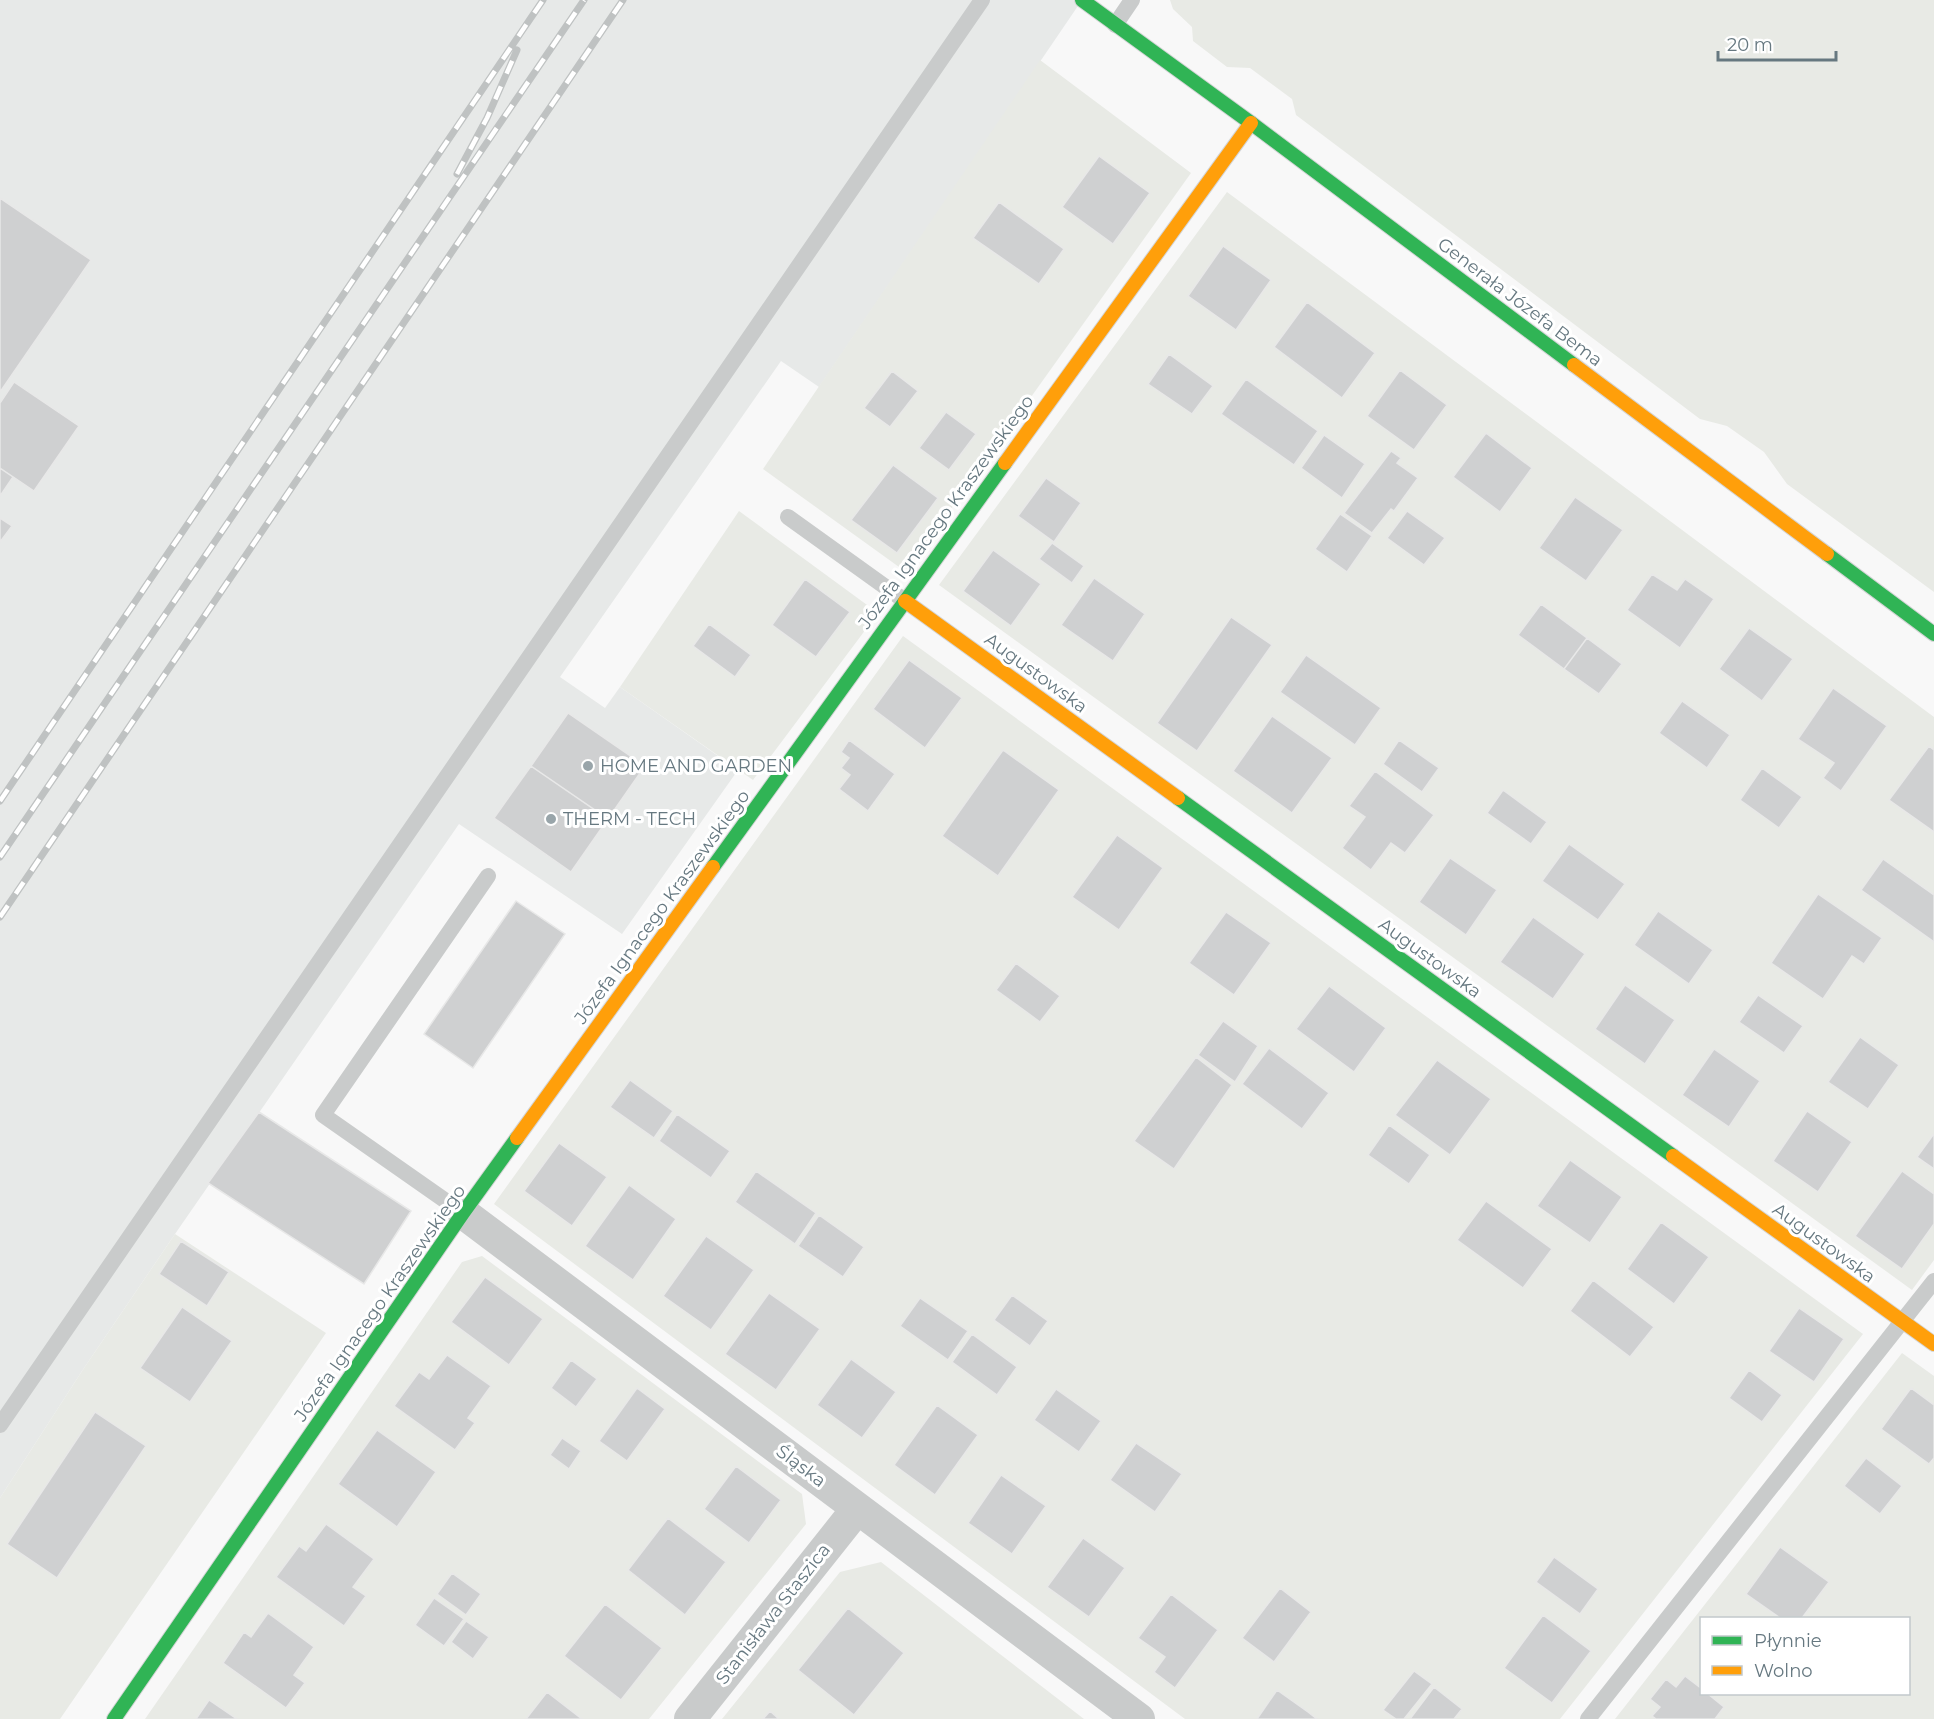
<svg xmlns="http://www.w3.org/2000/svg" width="1934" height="1719" viewBox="0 0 1934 1719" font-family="Montserrat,sans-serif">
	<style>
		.built { fill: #e7e9e8 }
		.green { fill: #e8eae5; fill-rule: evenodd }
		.building { fill: #cfd0d1; stroke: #e8e8e8; stroke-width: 1.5 }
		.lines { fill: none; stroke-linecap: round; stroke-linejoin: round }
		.fast-casing { stroke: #d4d5d6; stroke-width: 16 }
		.slow-casing { stroke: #d4d5d6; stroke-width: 16 }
		.lane { stroke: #c9cbcb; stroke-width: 16 }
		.street { stroke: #c9cbcb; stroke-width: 32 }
		.fast { stroke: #30b455; stroke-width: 14 }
		.slow { stroke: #ff9f0a; stroke-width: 14 }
		.rail-casing { stroke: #bfc2c2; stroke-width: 7 }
		.rail { stroke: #fff; stroke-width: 4.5; stroke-dasharray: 14; stroke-linecap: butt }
		.poi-dot { fill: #99a5aa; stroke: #fff; stroke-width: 2 }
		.labels { text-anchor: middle; stroke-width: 6; stroke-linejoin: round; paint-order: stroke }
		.street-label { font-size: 18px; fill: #667880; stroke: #fff }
		.poi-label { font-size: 18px; fill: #667880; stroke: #fff; text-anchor: start }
	</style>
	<rect width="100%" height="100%" fill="#f8f8f8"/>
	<path class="built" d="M0 0H1082L819 387 781 361 560 677 605 708 620 687 738 770 622 934 459 824 175 1234 82 1371 0 1498Z"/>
	<path class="green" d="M1170 0H1934V592L1787 484 1764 452 1727 426 1700 419 1296 115 1292 99 1250 68 1227 67 1193 41 1192 27 1173 9Z
		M1040 60 1191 173 906 572 763 469Z
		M1227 192 1934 717V1260L1912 1290 939 585Z
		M739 511 878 613 753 780 620 687Z
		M903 636 1863 1334 1560 1719H1185L494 1204Z
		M175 1234 326 1333 60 1719H0V1498L82 1371Z
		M482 1256 802 1494 806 1524 649 1719H145L462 1262Z
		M1902 1353 1934 1376V1719H1615ZM1702 1618H1908V1694H1702Z
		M881 1562 1084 1719H722L840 1572Z"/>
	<path class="building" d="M1099 156 1150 193 1113 244 1062 207Z
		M0 198 91 260 0 392Z
		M999 202 1064 249 1039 284 973 238Z
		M1223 246 1271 280 1236 330 1188 296Z
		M1307 302 1375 353 1342 398 1274 347Z
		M1169 354 1213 386 1192 414 1148 384Z
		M1400 370 1447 405 1414 450 1367 416Z
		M892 371 918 391 890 427 864 408Z
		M1246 379 1318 431 1294 465 1221 414Z
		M14 382 79 426 34 491 0 468V403Z
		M946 412 976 434 949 470 919 448Z
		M1486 433 1532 468 1500 512 1453 477Z
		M1324 435 1365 464 1342 498 1301 468Z
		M1391 451 1401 458 1397 463 1418 478 1394 511 1391 509 1372 533 1344 513Z
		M893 465 938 498 897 553 851 520Z
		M0 468 13 477 0 496Z
		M1046 478 1081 503 1054 542 1018 516Z
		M1575 497 1623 530 1586 581 1539 548Z
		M1407 511 1445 538 1424 565 1387 538Z
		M1340 514 1372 536 1347 572 1315 549Z
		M0 518 12 526 0 542Z
		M1052 543 1084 566 1072 583 1039 559Z
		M993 550 1041 584 1011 626 963 591Z
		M1652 574 1677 590 1685 579 1714 599 1680 648 1627 610Z
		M1094 578 1145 614 1113 661 1061 625Z
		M805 579 850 612 816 657 772 625Z
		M1541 604 1587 638 1564 669 1518 635Z
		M1231 617 1272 645 1197 751 1157 723Z
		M709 624 751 655 735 677 693 646Z
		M1749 628 1793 659 1762 701 1719 669Z
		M1587 638 1622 664 1599 694 1564 669Z
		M1306 655 1381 708 1355 745 1280 692Z
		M909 660 962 698 925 748 873 709Z
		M1833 688 1887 726 1841 791 1823 778 1834 763 1798 739Z
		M1682 701 1730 735 1707 768 1659 733Z
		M568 713 645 766 608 819 531 766Z
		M1272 716 1332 758 1292 813 1233 771Z
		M849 740 895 774 868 811 839 789 850 775 841 768 849 758 841 752Z
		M1399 740 1439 768 1422 792 1383 764Z
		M1929 746 1934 750V832L1889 800Z
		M1003 750 1059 790 998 876 942 836Z
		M531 766 608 819 571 872 494 818Z
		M1762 768 1802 797 1779 828 1740 800Z
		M1375 771 1434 815 1405 853 1391 843 1371 870 1342 848 1365 817 1349 806Z
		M1503 790 1547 822 1531 844 1487 813Z
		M1117 835 1163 868 1119 930 1072 897Z
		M1569 844 1625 884 1598 920 1542 881Z
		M1450 858 1497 890 1466 935 1419 902Z
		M1883 859 1934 895V942L1861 890Z
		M1818 894 1882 938 1864 964 1852 956 1823 999 1771 963Z
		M516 901 565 934 473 1068 424 1034Z
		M1658 911 1713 950 1689 984 1634 945Z
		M1226 912 1271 943 1234 995 1189 963Z
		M1533 917 1585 954 1553 999 1500 962Z
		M1016 963 1060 996 1040 1022 996 990Z
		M1625 985 1675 1020 1645 1064 1595 1029Z
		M1329 986 1386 1028 1354 1072 1296 1029Z
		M1758 995 1803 1026 1784 1053 1739 1022Z
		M1223 1021 1258 1046 1235 1082 1198 1055Z
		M1860 1037 1899 1065 1868 1109 1828 1082Z
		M1269 1048 1329 1093 1302 1129 1242 1084Z
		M1714 1049 1760 1081 1729 1127 1682 1095Z
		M1196 1057 1232 1085 1174 1169 1134 1141Z
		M1437 1060 1491 1099 1450 1155 1395 1115Z
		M630 1080 673 1111 654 1138 610 1107Z
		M1807 1111 1852 1142 1818 1192 1773 1161Z
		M259 1112 411 1211 364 1284 208 1183Z
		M677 1114 730 1151 711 1178 659 1141Z
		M1389 1125 1430 1155 1409 1184 1368 1155Z
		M1933 1135 1934 1136V1169L1917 1157Z
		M559 1143 607 1177 572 1226 524 1191Z
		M1570 1160 1622 1197 1590 1243 1537 1206Z
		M756 1171 816 1213 795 1244 735 1202Z
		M1902 1171 1934 1194V1224L1902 1269 1855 1236Z
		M629 1185 676 1219 633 1280 585 1246Z
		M1486 1201 1552 1249 1523 1288 1457 1240Z
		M819 1215 864 1247 843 1277 798 1246Z
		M1661 1222 1709 1257 1674 1304 1627 1269Z
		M706 1236 754 1270 711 1330 663 1296Z
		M181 1241 229 1272 207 1306 159 1274Z
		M485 1277 543 1319 509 1365 451 1322Z
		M1593 1280 1654 1327 1630 1357 1570 1311Z
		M769 1293 820 1329 776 1390 725 1354Z
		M1012 1295 1048 1321 1030 1346 994 1320Z
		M920 1298 968 1331 948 1360 900 1326Z
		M182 1307 232 1341 190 1402 140 1368Z
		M1799 1308 1844 1339 1814 1382 1769 1351Z
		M972 1334 1017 1367 997 1395 952 1362Z
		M447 1355 491 1386 468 1418 475 1423 455 1450 394 1406 419 1372 429 1379Z
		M851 1359 896 1392 862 1438 817 1405Z
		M571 1360 597 1379 576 1407 551 1388Z
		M1749 1370 1782 1395 1762 1422 1729 1398Z
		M637 1388 665 1409 627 1461 599 1441Z
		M1911 1388 1934 1405V1458L1929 1464 1881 1429Z
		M1056 1389 1101 1421 1079 1452 1034 1420Z
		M937 1405 978 1435 935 1495 894 1465Z
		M95 1412 146 1446 57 1578 7 1544Z
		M377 1430 436 1472 397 1527 338 1484Z
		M562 1438 581 1451 569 1469 550 1455Z
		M1136 1443 1182 1474 1155 1512 1110 1480Z
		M1866 1458 1902 1486 1880 1514 1844 1486Z
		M736 1466 781 1500 749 1543 704 1509Z
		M1001 1475 1046 1506 1012 1554 968 1523Z
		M668 1518 726 1562 685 1615 628 1570Z
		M326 1524 374 1559 353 1587 366 1596 344 1626 276 1577 299 1546 306 1551Z
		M1083 1538 1125 1568 1089 1617 1047 1587Z
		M1780 1547 1829 1582 1802 1618H1780L1746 1594Z
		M1554 1557 1598 1589 1580 1614 1536 1582Z
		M452 1573 481 1594 466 1615 437 1594Z
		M1280 1588 1311 1612 1274 1662 1242 1638Z
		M1171 1594 1218 1630 1175 1688 1154 1672 1165 1657 1138 1638Z
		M434 1598 464 1619 444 1646 415 1625Z
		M605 1604 662 1648 621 1700 564 1656Z
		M848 1608 904 1653 854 1715 798 1670Z
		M268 1613 314 1647 294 1675 305 1683 286 1708 223 1663 244 1632 251 1637Z
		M1543 1615 1591 1651 1552 1703 1504 1668Z
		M466 1621 489 1637 473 1659 451 1642Z
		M1414 1671 1432 1684 1404 1719H1396L1383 1710Z
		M1685 1676 1702 1689V1694H1708L1724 1707 1715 1719H1656L1652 1716 1660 1707 1650 1699 1666 1679 1676 1687Z
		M1434 1687 1462 1709 1454 1719H1410Z
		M1277 1690 1308 1712 1317 1719H1257Z
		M547 1692 582 1719H526Z
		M209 1700 237 1719H196Z
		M770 1711 779 1719H763Z"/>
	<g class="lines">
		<g class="fast-casing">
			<path id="fast" d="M1082 0 1251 123 1574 365
				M1827 554 1934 634
				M1178 798 1673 1156
				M713 867 1005 463
				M114 1719 463 1213 517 1138"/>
		</g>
		<g class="slow-casing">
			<path id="slow" d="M1574 365 1827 554
				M1005 463 1251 123
				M905 601 1178 798
				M517 1138 713 867
				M1673 1156 1934 1344"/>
		</g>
		<path class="lane" d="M1115 25 1132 0
			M788 517 905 601
			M463 1213 323 1115 488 876
			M0 1425 982 0
			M1588 1719 1934 1281"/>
		<path class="street" d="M463 1213 1139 1719
			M690 1719 857 1509"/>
		<use href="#fast" class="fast"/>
		<use href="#slow" class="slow"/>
		<g class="rail-casing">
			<path id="rail" d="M457 174 487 118 517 50
				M0 801 543 0
				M0 857 584 0
				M0 917 623 0"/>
		</g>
		<use href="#rail" class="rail"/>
	</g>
	<g class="poi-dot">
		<circle cx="588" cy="766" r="6"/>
		<circle cx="551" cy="819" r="6"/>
	</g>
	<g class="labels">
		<g class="street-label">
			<text transform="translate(1520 302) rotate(37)" y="6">Generała Józefa Bema</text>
			<text transform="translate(946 512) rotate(-54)" y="6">Józefa Ignacego Kraszewskiego</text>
			<text transform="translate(1036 673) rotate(36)" y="6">Augustowska</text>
			<text transform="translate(662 907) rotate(-54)" y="6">Józefa Ignacego Kraszewskiego</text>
			<text transform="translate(1430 958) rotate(36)" y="6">Augustowska</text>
			<text transform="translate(1824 1243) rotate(36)" y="6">Augustowska</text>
			<text transform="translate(380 1303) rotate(-55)" y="6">Józefa Ignacego Kraszewskiego</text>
			<text transform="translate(801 1466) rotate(37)" y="6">Śląska</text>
			<text transform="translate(773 1614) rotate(-52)" y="6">Stanisława Staszica</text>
		</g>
		<g class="poi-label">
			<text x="600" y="772">HOME AND GARDEN</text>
			<text x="563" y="825">THERM - TECH</text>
		</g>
	</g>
	<rect x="1700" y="1617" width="210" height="78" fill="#ffffff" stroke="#c2c9cc" stroke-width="1.5"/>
	<rect x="1712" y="1636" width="30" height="9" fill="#30b455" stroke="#c2c9cc" stroke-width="1.5"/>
	<text x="1754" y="1647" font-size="18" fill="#667880">Płynnie</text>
	<rect x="1712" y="1666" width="30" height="9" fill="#ff9f0a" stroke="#c2c9cc" stroke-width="1.5"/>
	<text x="1754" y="1677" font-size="18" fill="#667880">Wolno</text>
	<path d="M1718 51v9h118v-9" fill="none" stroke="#667880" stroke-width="3"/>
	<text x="1727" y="51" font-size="18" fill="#667880" stroke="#ffffff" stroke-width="4.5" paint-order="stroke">20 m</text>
</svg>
